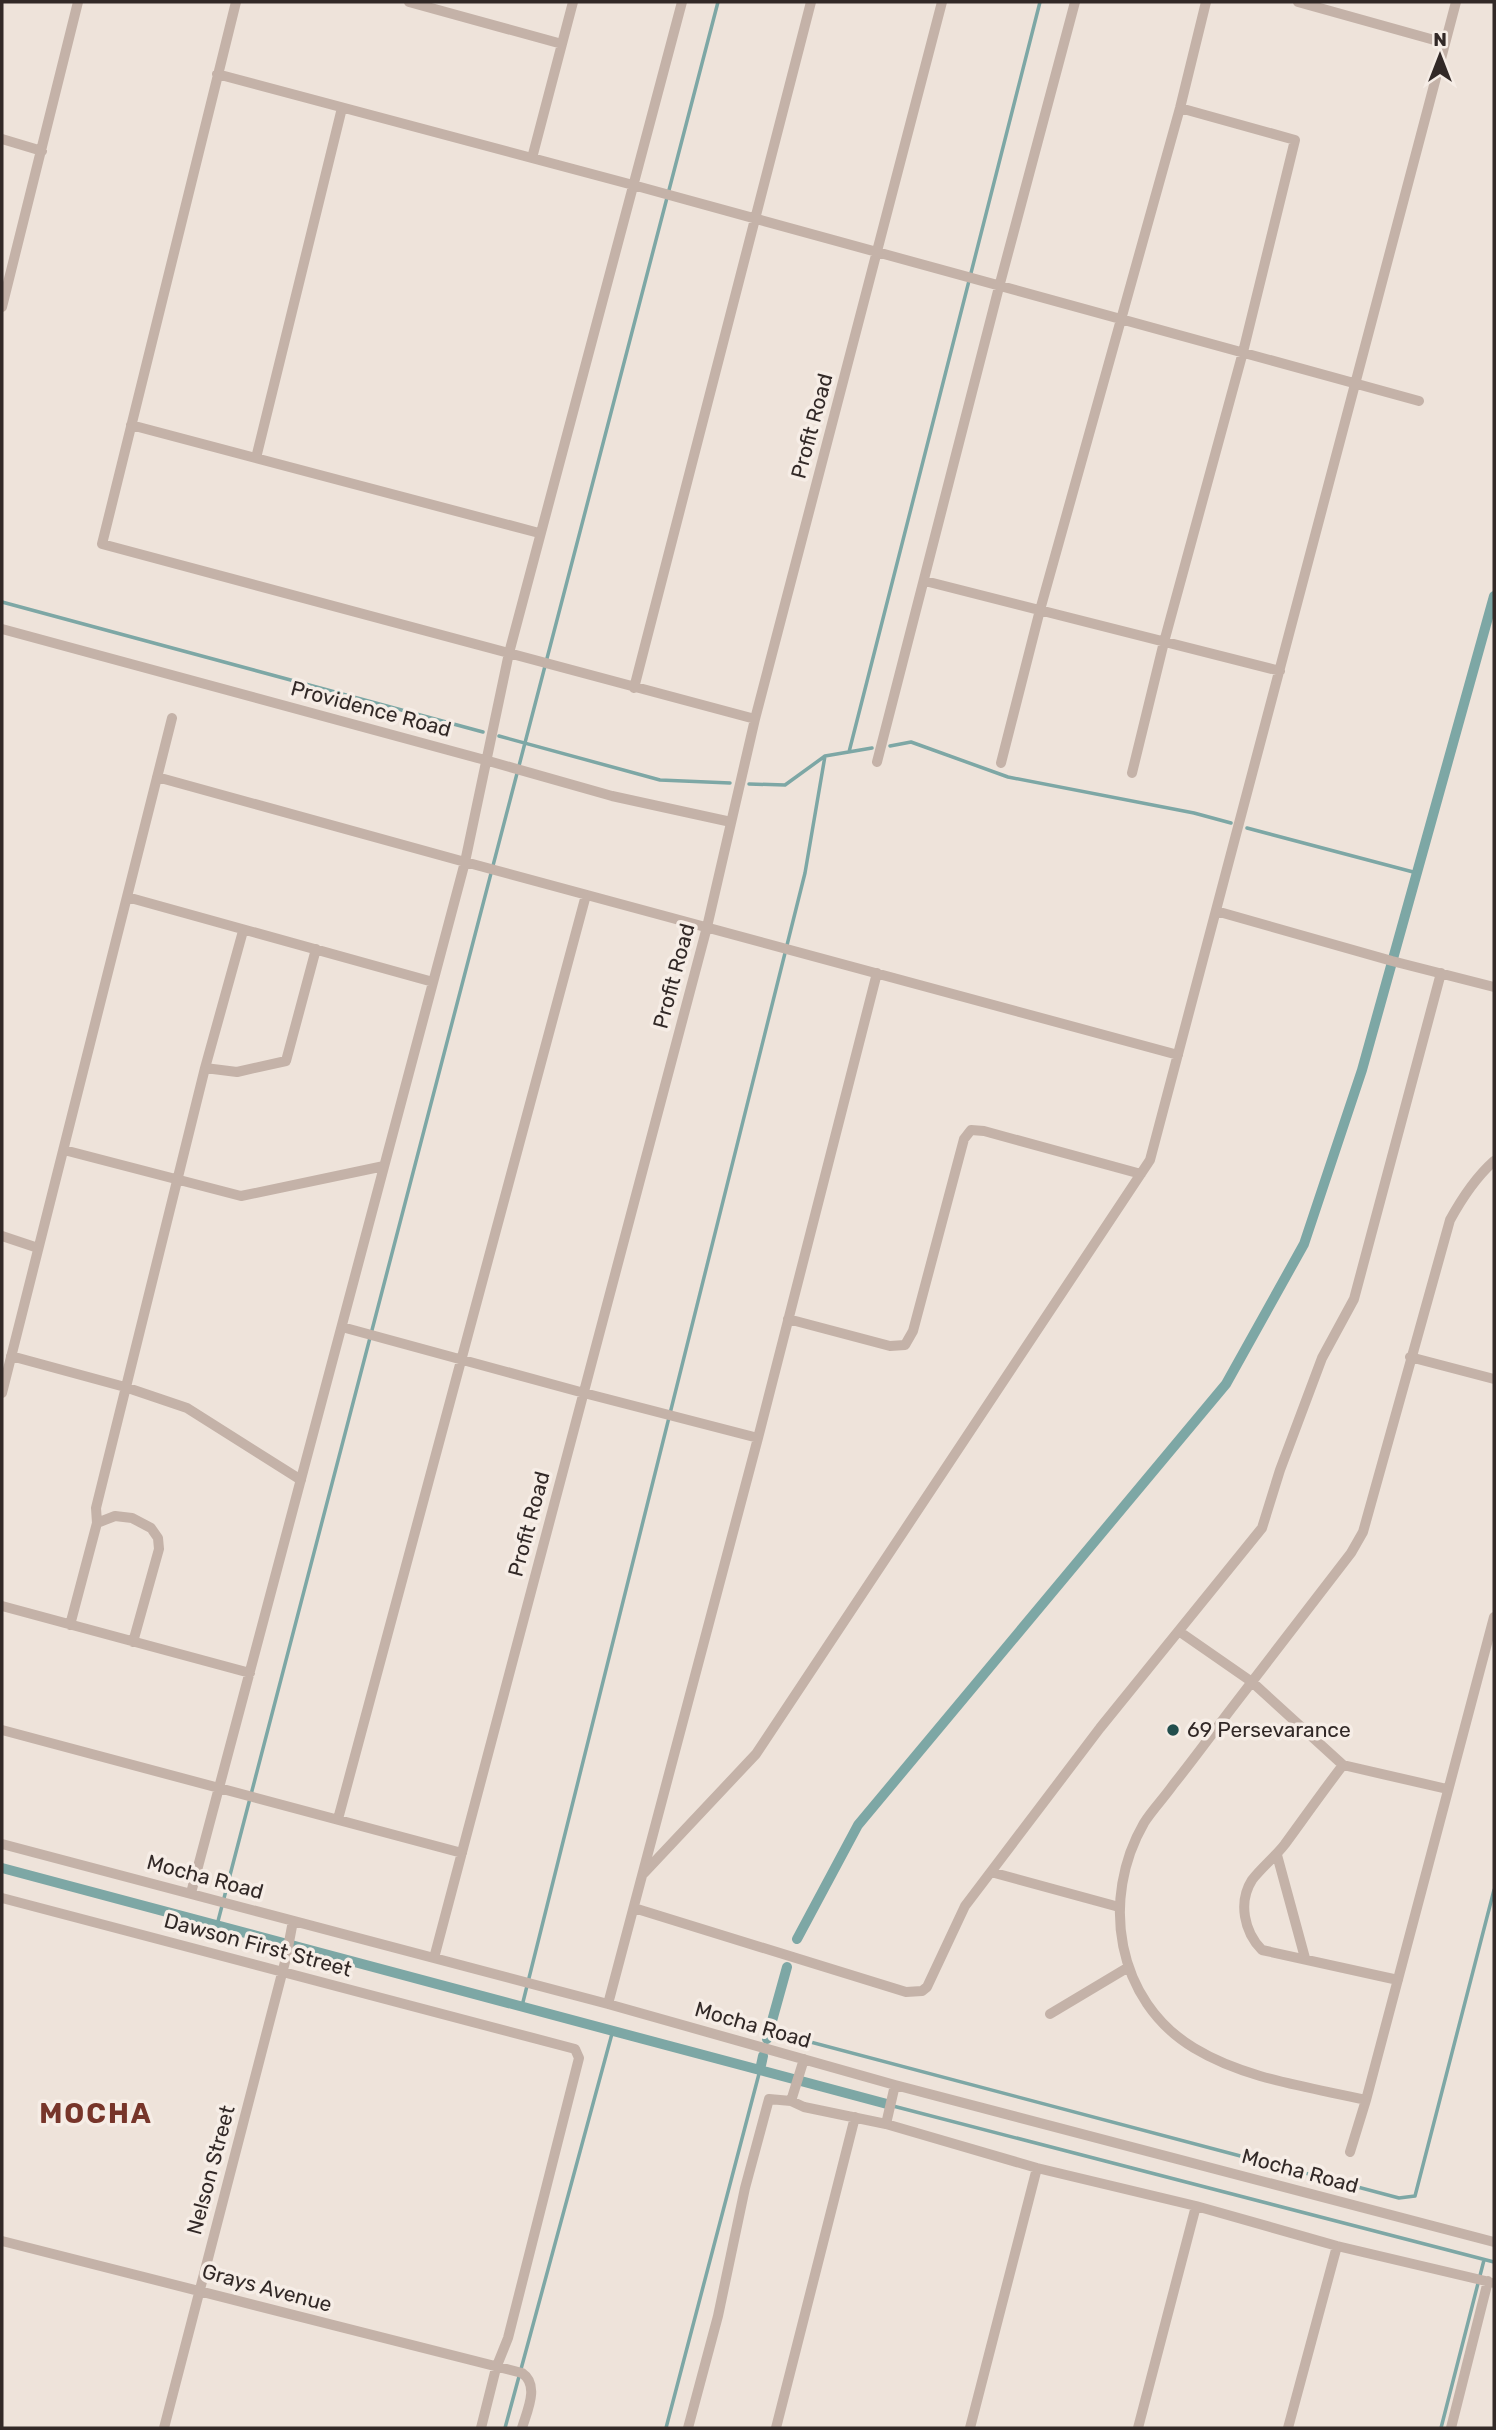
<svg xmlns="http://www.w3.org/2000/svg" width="1496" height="2430" viewBox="0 0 1496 2430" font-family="Rubik,sans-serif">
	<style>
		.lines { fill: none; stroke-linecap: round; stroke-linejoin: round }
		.stream { stroke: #7da7a5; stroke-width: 3.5 }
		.canal { stroke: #7da7a5; stroke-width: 10 }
		.minor { stroke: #c4b2a8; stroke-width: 10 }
		.poi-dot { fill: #224e4d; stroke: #f6ede6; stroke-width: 2.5 }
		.labels { text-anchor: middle; stroke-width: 7; stroke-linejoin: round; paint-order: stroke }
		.street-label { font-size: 21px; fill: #322927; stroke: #f6ede6 }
		.poi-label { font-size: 21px; fill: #322927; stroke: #f6ede6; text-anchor: start }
		.district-label { font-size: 28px; font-weight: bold; letter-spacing: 2px; fill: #77352a; stroke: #f6ede6 }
	</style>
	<rect width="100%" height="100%" fill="#eee3da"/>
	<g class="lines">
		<path class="stream" d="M2 602 483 732
			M499 736 660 780 730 783
			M890 746 911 742 1008 777 1194 813 1231 823
			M849 752 1040 2
			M749 784 785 785 825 756 872 748
			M1247 828 1417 873
			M217 1925 718 2
			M522 2006 805 873 825 756
			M769 2031 1399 2198 1415 2196 1494 1890
			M893 2106 1494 2262
			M505 2428 613 2030
			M666 2428 760 2070
			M1441 2428 1484 2260"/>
		<path class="canal" d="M2 1868 887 2104
			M797 1939 858 1825 1226 1384 1304 1244 1362 1070 1494 596
			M767 2039 787 1967
			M760 2070 763 2056"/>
		<path class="minor" d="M236 2 102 544 755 719
			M409 2 562 44
			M1298 2 1445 43
			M217 74 633 185 1419 401
			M2 139 42 151
			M532 158 573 2
			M2 307 78 2
			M131 425 539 533
			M256 458 342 108
			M925 581 1280 671
			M2 629 485 760 612 796 731 822
			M634 688 811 2
			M877 762 999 287 1075 2
			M1001 763 1040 610 1180 108 1206 2
			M1132 773 1164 642 1243 352 1295 140 1180 108
			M157 777 465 862 1178 1055
			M127 897 433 982
			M1216 911 1392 961 1494 987
			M243 931 205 1068 237 1072 286 1061 316 949
			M64 1150 241 1196 384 1166
			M2 1236 38 1248
			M788 1319 890 1346 905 1345 913 1331 964 1139 971 1130 984 1131 1141 1174
			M342 1327 584 1393 758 1438
			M11 1356 125 1387 187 1408 301 1480
			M1410 1357 1494 1379
			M2 1393 172 718
			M97 1523 96 1508 205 1068
			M2 1606 250 1673
			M70 1625 97 1523 115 1516 132 1518 151 1528 158 1538 159 1549 133 1642
			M1180 1632 1252 1682 1343 1765 1447 1789
			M2 1730 462 1853
			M1343 1765C1323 1791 1304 1818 1285 1844 1275 1857 1262 1867 1252 1880 1238 1902 1244 1932 1262 1950L1398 1980
			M338 1819 586 895
			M2 1844 608 2004 895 2085 1494 2242
			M1277 1855 1305 1958
			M991 1872 1119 1907
			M644 1873 756 1754 1150 1160 1456 2
			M191 1893 465 862 509 653 682 2
			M2 1898 575 2049 579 2058 508 2338 496 2368 481 2428
			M634 1908 906 1992 922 1991 927 1987 965 1906 1100 1728 1262 1528 1280 1470 1322 1358 1354 1299 1441 973
			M434 1958 707 927 755 719 942 2
			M608 2004 758 1438 877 973
			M1050 2014 1127 1968
			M1366 2100C1309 2087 1245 2079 1194 2048 1116 2001 1100 1899 1144 1823 1152 1810 1164 1798 1173 1785 1193 1760 1212 1734 1231 1709 1271 1657 1311 1605 1351 1553L1363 1532 1450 1220C1462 1198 1475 1178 1494 1161
			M791 2101 804 2059
			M886 2124 895 2085
			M1350 2152 1366 2100 1494 1617
			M2 2241 522 2373C540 2385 527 2411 522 2428
			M164 2428 286 1958 293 1921
			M688 2428 718 2316 745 2188 769 2099 791 2101 804 2107 886 2124 1037 2168 1196 2206 1337 2246 1494 2283
			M776 2428 855 2117
			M970 2428 1037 2168
			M1138 2428 1196 2206
			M1288 2428 1337 2246
			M1451 2428 1488 2281"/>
	</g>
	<circle class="poi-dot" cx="1173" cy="1730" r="7"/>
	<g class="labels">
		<g class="street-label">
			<text transform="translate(812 426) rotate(-75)" y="7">Profit Road</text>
			<text transform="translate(371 709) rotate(15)" y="7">Providence Road</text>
			<text transform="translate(674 976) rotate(-75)" y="7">Profit Road</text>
			<text transform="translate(529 1524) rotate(-75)" y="7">Profit Road</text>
			<text transform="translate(205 1877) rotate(15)" y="7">Mocha Road</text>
			<text transform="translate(258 1945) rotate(15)" y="7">Dawson First Street</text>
			<text transform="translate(753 2025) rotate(16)" y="7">Mocha Road</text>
			<text transform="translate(211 2170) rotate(-75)" y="7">Nelson Street</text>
			<text transform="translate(1300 2171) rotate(15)" y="7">Mocha Road</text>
			<text transform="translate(267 2288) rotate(15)" y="7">Grays Avenue</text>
		</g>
		<g class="poi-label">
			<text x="1187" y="1737">69 Persevarance</text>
		</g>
		<g class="district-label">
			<text x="96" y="2123">MOCHA</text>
		</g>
	</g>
	<rect width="1496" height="2430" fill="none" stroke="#322927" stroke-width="7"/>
	<g transform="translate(1440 56)" stroke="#f6ede6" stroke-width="5" paint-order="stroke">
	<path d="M0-5L12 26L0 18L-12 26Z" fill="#322927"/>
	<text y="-10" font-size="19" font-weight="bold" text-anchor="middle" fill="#322927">N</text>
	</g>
</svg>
